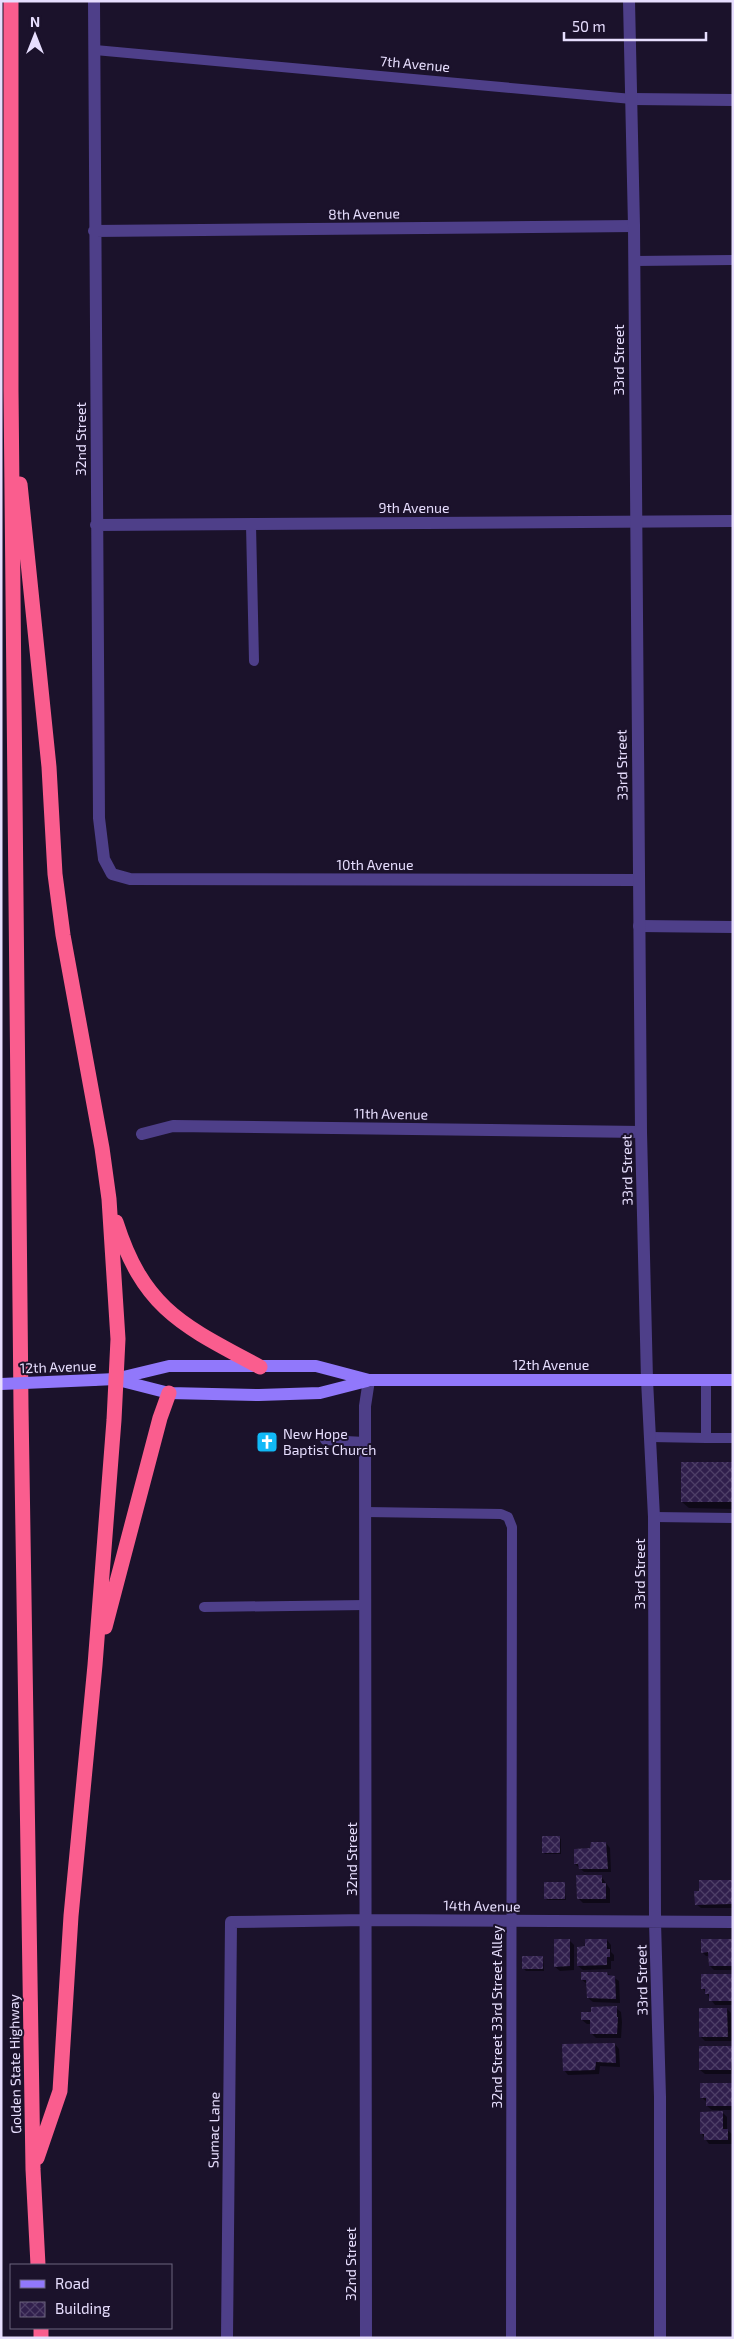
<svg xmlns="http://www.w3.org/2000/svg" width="734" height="2339" viewBox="0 0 734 2339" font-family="'Exo 2',sans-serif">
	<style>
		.shadow { fill: #0007 }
		.building { fill: url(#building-cross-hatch) }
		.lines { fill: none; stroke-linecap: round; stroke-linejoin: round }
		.service { stroke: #4e3f89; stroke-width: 10 }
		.minor { stroke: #4e3f89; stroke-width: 12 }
		.tertiary { stroke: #4e3f89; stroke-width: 12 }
		.secondary { stroke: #9178fb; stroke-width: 12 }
		.motorway { stroke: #fa5d8e; stroke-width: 15 }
		.secondary-bridge { stroke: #9178fb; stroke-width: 12 }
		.labels { text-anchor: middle; stroke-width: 4; stroke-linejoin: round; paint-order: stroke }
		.street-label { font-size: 14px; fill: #e7defe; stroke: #1b122b }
		.poi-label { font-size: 14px; fill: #e7defe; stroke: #1b122b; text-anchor: start }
	</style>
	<defs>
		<pattern id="building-cross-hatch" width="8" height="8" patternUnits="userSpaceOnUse" patternTransform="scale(1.25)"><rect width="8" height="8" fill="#301f4c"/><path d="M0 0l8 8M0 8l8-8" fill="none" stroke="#4e3f67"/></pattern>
	</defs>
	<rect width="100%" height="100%" fill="#1b122b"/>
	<path class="shadow" d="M733 1463V1509L689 1508 682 1502Z
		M559 1838 561 1839V1854H545L543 1852Z
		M606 1843 610 1848 611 1872H584L575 1864 592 1850Z
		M601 1876 610 1889V1903H583L578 1898Z
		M733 1882V1908H701L696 1904 700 1892Z
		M564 1884 566 1900H547L546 1898Z
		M607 1940 611 1945V1952L614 1955V1961H611V1969L583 1970 578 1966Z
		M733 1940V1970H714L710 1966V1956H706L702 1952Z
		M570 1941 574 1945V1970L560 1971 555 1967Z
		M543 1957 544 1971H526L524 1969Z
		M607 1973 619 1981 620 2003 593 2002 588 1998 587 1984 582 1980Z
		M733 1976V2005H715L703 1989Z
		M616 2008 621 2012 622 2022 621 2038H596L592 2034V2024H587L582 2020 592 2013Z
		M727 2009 731 2013 732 2041H705L701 2037Z
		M615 2044 619 2049 620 2067 600 2066 599 2074 568 2075 564 2070Z
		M733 2047V2074H705L700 2070Z
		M733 2085V2110H712L707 2106V2102L701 2097Z
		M723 2113 727 2117V2130L732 2134V2144H709L701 2133Z"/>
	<path class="building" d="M681 1462H733V1502H681Z
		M542 1836H560V1853H542Z
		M591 1842H606L608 1869H579L578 1864H574V1849L590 1848Z
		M576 1875H602V1883H606V1899H577Z
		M699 1880H733L732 1904 695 1905 694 1891H699Z
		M544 1882H565V1899H544Z
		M554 1939H570V1966L554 1967Z
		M585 1939H607V1949H610V1957H607V1965L577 1966V1947L585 1946Z
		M701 1939H733V1966H709L708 1952 701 1953Z
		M522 1956H543V1969H522Z
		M581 1972H607L608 1975 615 1976 616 1999 587 1998 586 1980H581Z
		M701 1974H733V2001H709V1994H705V1989H701Z
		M617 2006V2017H618L617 2034H590V2020H581V2012H591V2007Z
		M699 2008H727L728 2037H699Z
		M615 2043 616 2063 596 2062 595 2070 563 2071 562 2044Z
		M699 2046H733L731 2070H699Z
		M700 2083H733V2106H706V2098H700Z
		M723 2111V2129H728V2140H704V2134H700V2112Z"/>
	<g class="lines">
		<path class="service" d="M95 50 632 99
			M634 261 733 260
			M251 525 254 661
			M706 1380V1438H733
			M651 1437 706 1438
			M325 1440 365 1442
			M366 1512 501 1514 508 1517 512 1527 511 2338
			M654 1517 733 1518
			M204 1607 366 1605"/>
		<path class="minor" d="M94 1 99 818 104 859 112 874 130 879 639 880
			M632 99 733 100
			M94 231 634 226
			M96 525 733 521
			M639 926 733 927
			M142 1134 173 1126 641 1132
			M647 1380 654 1517 655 1922 660 2097V2338
			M227 2338 231 1922 367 1920 733 1922
			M366 2338 365 1406 369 1380"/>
		<path class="tertiary" d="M629 1 634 226 641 1132 647 1380"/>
		<path class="secondary" d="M94 1380 115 1379 169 1366H316L369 1380H733
			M118 1380 169 1393 259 1395 320 1393 367 1381"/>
		<path class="motorway" d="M11 1V390L21 1407 33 2169 38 2265
			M20 484 49 767 55 874 63 935 102 1148 109 1199 118 1339 114 1420 95 1665 71 1916 60 2091 37 2158
			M116 1222C144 1310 184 1326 260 1367
			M105 1627 160 1418 169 1393
			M41 2328V2338"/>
		<path class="secondary-bridge" d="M1 1384 94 1380"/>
	</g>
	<defs>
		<g id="church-square" transform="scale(1.125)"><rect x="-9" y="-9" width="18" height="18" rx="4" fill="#11b9f7" stroke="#1b122b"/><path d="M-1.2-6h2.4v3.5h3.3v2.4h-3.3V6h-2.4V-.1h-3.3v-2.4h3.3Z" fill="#fff"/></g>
	</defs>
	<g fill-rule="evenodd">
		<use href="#church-square" x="267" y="1442"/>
	</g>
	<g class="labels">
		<g class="street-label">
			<text transform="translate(415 64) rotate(5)" y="5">7th Avenue</text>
			<text transform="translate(364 214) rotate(-1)" y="5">8th Avenue</text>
			<text transform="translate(619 360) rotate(-90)" y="5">33rd Street</text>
			<text transform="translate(81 439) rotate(-90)" y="5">32nd Street</text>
			<text x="414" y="513">9th Avenue</text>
			<text transform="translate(622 765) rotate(-91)" y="5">33rd Street</text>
			<text x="375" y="870">10th Avenue</text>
			<text transform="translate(391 1114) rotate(1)" y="5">11th Avenue</text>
			<text transform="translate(627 1170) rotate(-91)" y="5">33rd Street</text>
			<text x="551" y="1370">12th Avenue</text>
			<text transform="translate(58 1367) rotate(-2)" y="5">12th Avenue</text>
			<text transform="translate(640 1574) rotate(-90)" y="5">33rd Street</text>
			<text transform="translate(352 1859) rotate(-90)" y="5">32nd Street</text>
			<text transform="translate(482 1906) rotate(1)" y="5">14th Avenue</text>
			<text transform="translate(642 1980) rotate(-91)" y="5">33rd Street</text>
			<text transform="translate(497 2017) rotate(-90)" y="5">32nd Street 33rd Street Alley</text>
			<text transform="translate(15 2064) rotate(-91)" y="5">Golden State Highway</text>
			<text transform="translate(214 2130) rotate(-89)" y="5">Sumac Lane</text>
			<text transform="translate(351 2264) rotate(-90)" y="5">32nd Street</text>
		</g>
		<g class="poi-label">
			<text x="283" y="1439">New Hope<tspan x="283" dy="16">Baptist Church</tspan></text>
		</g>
	</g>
	<rect width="734" height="2339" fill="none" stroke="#e7defe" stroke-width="5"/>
	<rect x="10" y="2264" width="162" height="65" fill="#1b122b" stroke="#6d647f"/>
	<rect x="20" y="2280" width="25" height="8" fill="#9178fb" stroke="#6d647f"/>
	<text x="55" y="2289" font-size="15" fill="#e7defe">Road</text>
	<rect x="20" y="2302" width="25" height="15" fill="url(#building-cross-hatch)" stroke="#6d647f"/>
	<text x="55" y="2314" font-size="15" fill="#e7defe">Building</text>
	<g transform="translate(35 35)" stroke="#1b122b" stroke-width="4" paint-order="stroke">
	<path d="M0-4L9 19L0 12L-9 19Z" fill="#e7defe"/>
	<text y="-8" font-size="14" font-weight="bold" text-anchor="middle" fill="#e7defe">N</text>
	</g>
	<path d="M564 32v8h142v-8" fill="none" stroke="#e7defe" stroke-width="2.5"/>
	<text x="572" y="32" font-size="15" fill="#e7defe" stroke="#1b122b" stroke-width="4" paint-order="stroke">50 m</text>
</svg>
